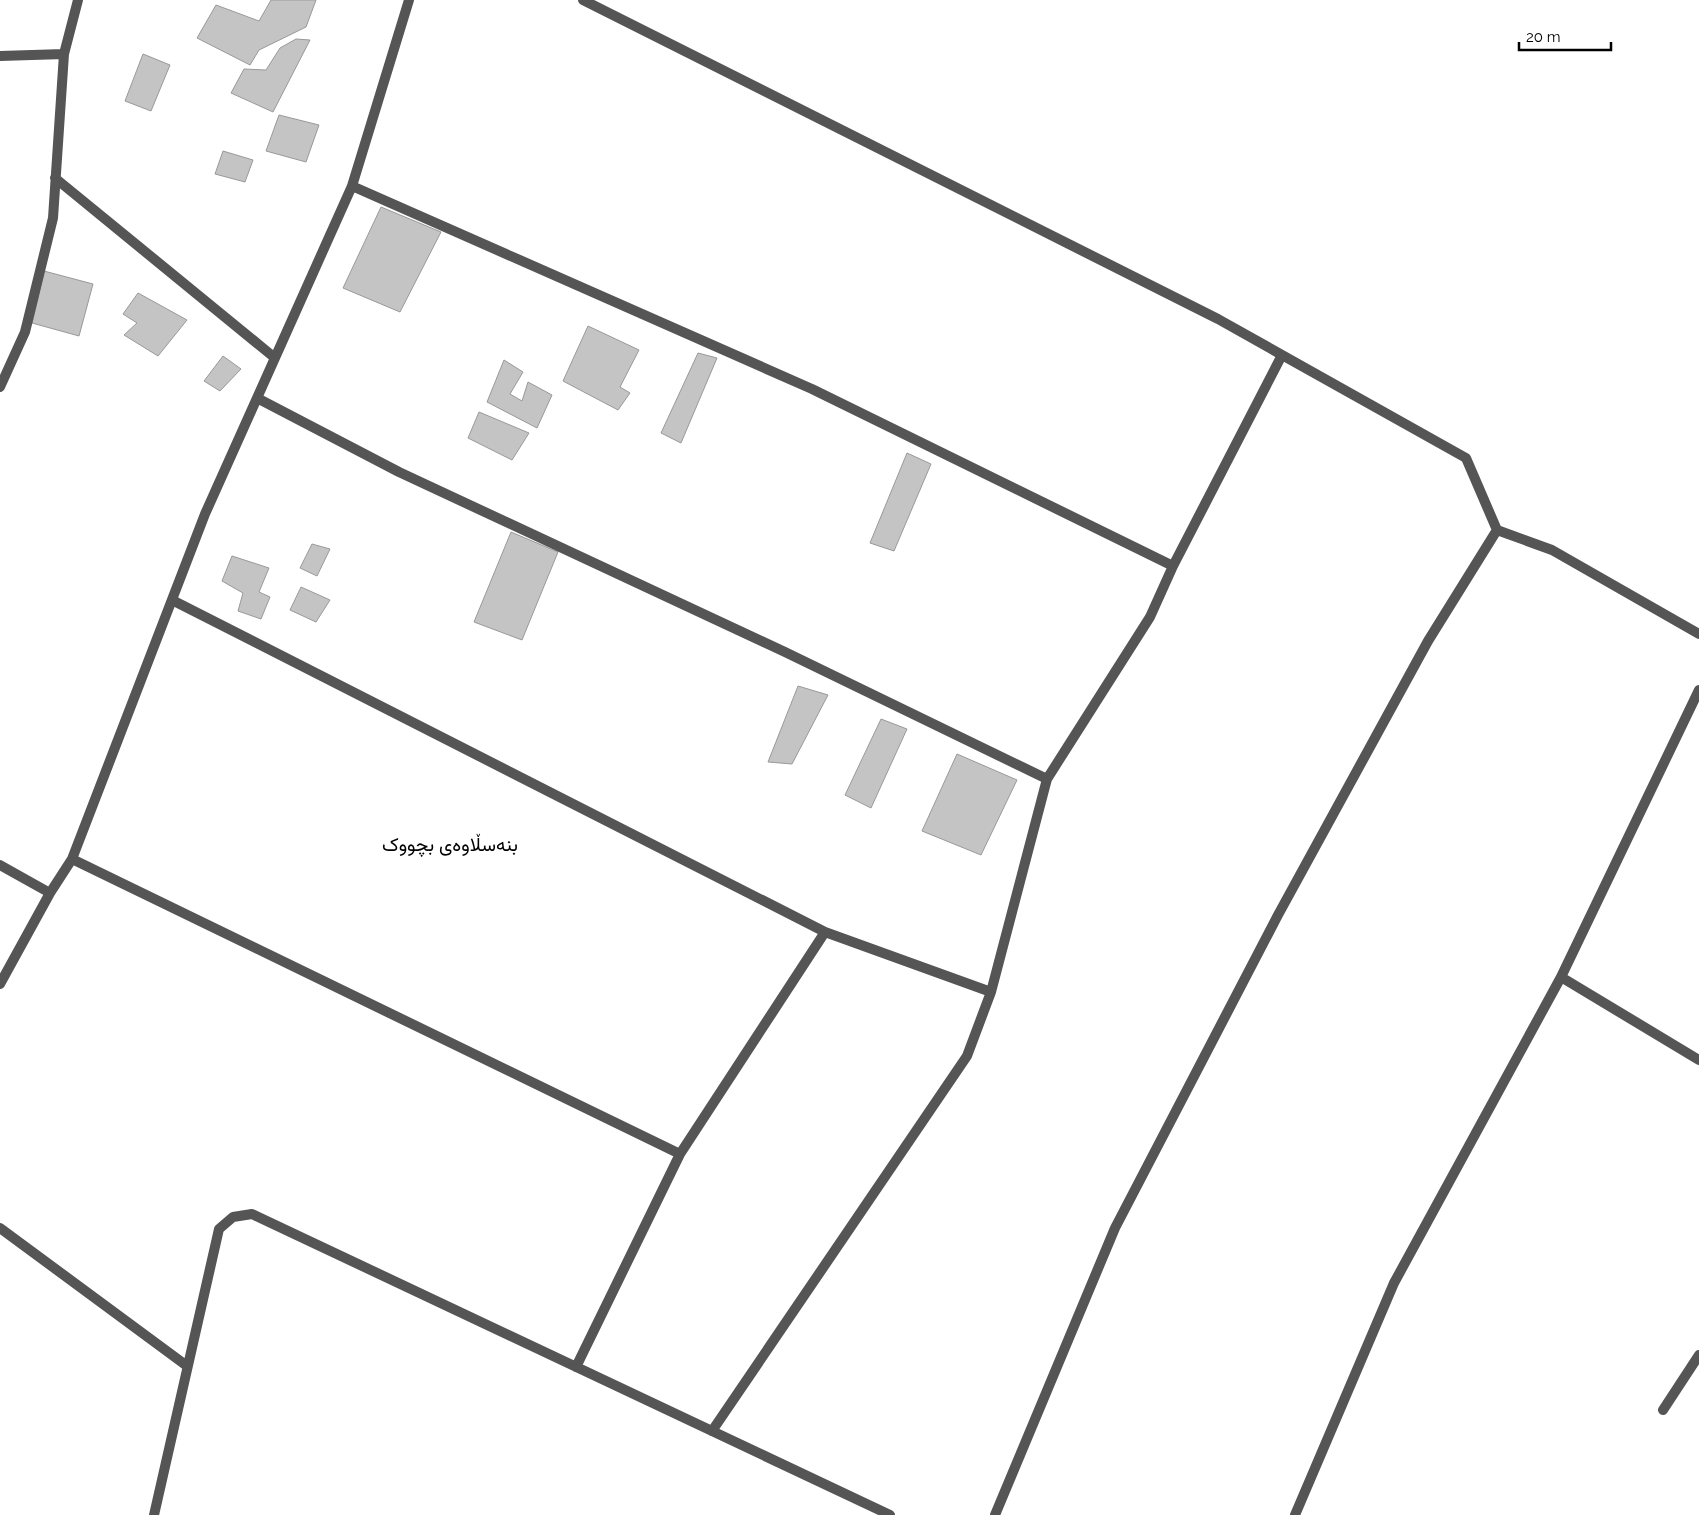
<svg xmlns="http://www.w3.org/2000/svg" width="1699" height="1515" viewBox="0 0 1699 1515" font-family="Raleway,Vazirmatn,sans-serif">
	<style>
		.building { fill: #c4c4c4; stroke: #999 }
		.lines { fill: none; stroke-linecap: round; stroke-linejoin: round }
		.street { stroke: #555; stroke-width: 10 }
		.labels { text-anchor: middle; stroke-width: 4; stroke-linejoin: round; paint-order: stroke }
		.quarter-label { font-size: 19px; fill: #000; stroke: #fff }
	</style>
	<rect width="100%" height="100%" fill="#fff"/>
	<path class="building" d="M271 0H316L306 27 259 50 250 65 197 38 216 5 259 21Z
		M296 39 310 40 273 112 231 93 244 69 266 70 280 48Z
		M143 54 170 65 151 111 125 101Z
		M279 115 319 125 306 162 266 151Z
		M223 151 253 160 245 182 215 174Z
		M381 207 441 232 400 312 343 288Z
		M44 271 93 284 79 336 32 323Z
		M138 293 187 320 158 356 124 335 137 323 123 314Z
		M588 326 639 350 620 387 630 393 618 410 563 381Z
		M698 353 717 358 681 443 661 433Z
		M223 356 241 369 220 391 204 381Z
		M504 360 523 372 510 394 522 401 528 382 552 395 537 428 487 402Z
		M479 412 529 433 512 460 468 438Z
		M907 453 931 464 894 551 870 543Z
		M511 532 558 552 522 640 474 622Z
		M312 544 330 549 317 576 300 568Z
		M232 556 269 568 259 592 270 597 261 619 238 611 243 593 222 581Z
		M301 587 330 600 316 622 290 610Z
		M798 686 828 695 792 764 768 762Z
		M881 719 907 729 871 808 845 795Z
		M957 754 1017 780 981 855 922 831Z"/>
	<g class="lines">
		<path class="street" d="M583 0 1218 319 1466 458 1497 530
			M0 56 64 54
			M55 178 275 358
			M352 186 812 389 1173 566
			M0 387 25 332 53 218 64 54 78 0
			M257 398 399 472 785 652 1047 779
			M172 600 825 932 680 1154 576 1367
			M72 859 680 1154
			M0 865 50 893 0 984
			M50 893 72 859 205 514 352 186 409 0
			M825 932 991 992
			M1561 977 1699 1060
			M0 1228 187 1366
			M1663 1410 1699 1355
			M712 1431 967 1056 991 992 1047 779 1150 617 1173 566 1282 355
			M154 1515 219 1229 233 1217 252 1214 890 1515
			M995 1515 1115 1228 1278 915 1428 641 1497 530 1552 550 1699 634
			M1295 1515 1394 1283 1561 977 1699 690"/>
	</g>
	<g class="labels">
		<g class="quarter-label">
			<text x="450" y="851">بنەسڵاوەی بچووک</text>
		</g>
	</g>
	<path d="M1519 42v8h92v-8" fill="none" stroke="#000000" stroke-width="2.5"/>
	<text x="1526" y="42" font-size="15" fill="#000000" stroke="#ffffff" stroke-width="4" paint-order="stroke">20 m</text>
</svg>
